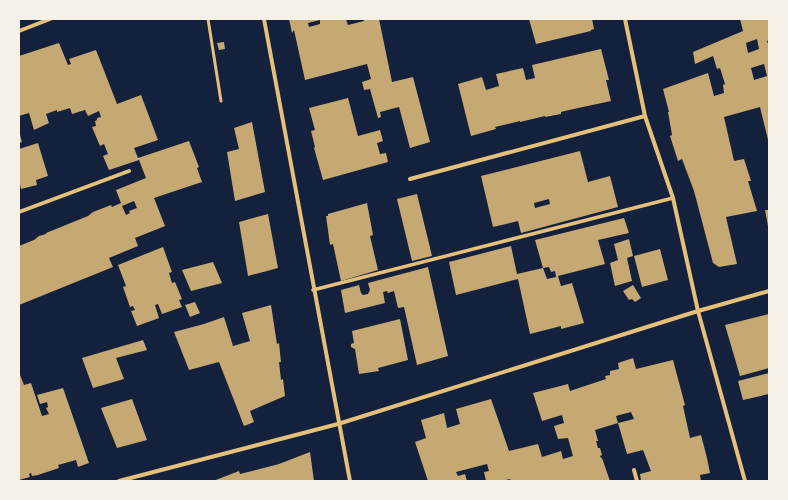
<svg xmlns="http://www.w3.org/2000/svg" width="788" height="500" viewBox="0 0 788 500" font-family="Mulish,sans-serif">
	<style>
		.building { fill: #c6a872; fill-rule: evenodd }
		.lines { fill: none; stroke-linecap: round; stroke-linejoin: round }
		.service { stroke: #e5c07b; stroke-width: 3 }
		.pedestrian { stroke: #e5c07b; stroke-width: 3.5 }
		.minor { stroke: #e5c07b; stroke-width: 4 }
	</style>
	<rect width="100%" height="100%" fill="#14213d"/>
	<path class="building" d="M289 19H346L348 25 364 21 363 19H379L392 82 413 77 430 142 410 148 399 107 380 112 381 117 378 118 370 89 364 90 362 82 371 79 367 64 305 80 294 30 292 33ZM320 20V24L309 27 308 23Z
		M529 19H592L594 29 591 30V31L536 44Z
		M740 19H769V40L767 41 769 47V144L760 107 724 117 734 161 744 159 751 181H748L757 211 726 217 737 264 719 267 713 263 694 191 682 159 678 161 670 136 672 135 668 112H669L663 89 708 73 714 96 724 93 723 85 725 84 720 68 717 69 713 56 695 64 693 52 743 31ZM757 39 759 49 748 53 746 43ZM764 64 767 76 754 80 751 68Z
		M224 42 225 49 219 50 217 43Z
		M59 43 68 65 71 64 69 59 96 50 117 104 141 95 158 140 134 148 138 158 189 141 199 167 197 168 202 182 154 198 165 226 135 238 138 246 109 258 113 267 19 305V246L34 240 39 236 46 234V233L88 216 93 212 111 205 112 207 121 203 116 190 146 178 139 160 109 170 103 156 108 154 104 144 100 146 92 127 96 126 95 121 97 120V118L101 117 99 111 88 116 85 110 72 114 70 108 57 112V110L46 114 49 123 34 130 29 113 19 116V56ZM134 201 137 208 129 211 130 213 126 215 122 206Z
		M601 49 609 80H606L611 101 569 110 561 112V114L545 117V116L520 122V121L495 127 496 129 471 136 458 84 482 77 486 90 499 86 496 74 523 68 526 80 535 78 532 65Z
		M348 98 358 136 380 130 383 141 377 143 380 154 386 153 388 162 323 180 314 148 315 147 311 131 315 130 309 108Z
		M252 122 265 192 235 201 227 152 239 149 234 128Z
		M19 131 22 142 19 143Z
		M38 143 48 176 36 180 37 185 21 189 19 180V149Z
		M580 151 588 182 610 176 618 207 521 233 518 221 493 227 481 176ZM549 199 550 204 535 208 534 203Z
		M417 194 432 256 412 261 397 199Z
		M367 203 373 235 370 236 378 270 341 281 333 244 330 245 326 216H328V214Z
		M765 210H769V226H768Z
		M268 214 278 268 248 276 239 222Z
		M624 218 629 233 598 240 605 264 558 276 561 286 572 283 584 323 561 329V326L530 334 518 279 456 295 449 262 511 246 517 274 543 268 535 240ZM549 267 551 272 555 271 556 277 547 279 543 268Z
		M629 239 633 256 627 258 632 281 615 286 610 263 618 260 614 244Z
		M163 247 172 272 169 273 172 283 175 282 182 299 179 300 182 307 162 314 158 304 155 305 159 318 137 326 131 311 135 310 133 306 130 307 123 287 126 286 118 265Z
		M660 249 668 280 642 287 634 256Z
		M213 262 222 283 191 291 182 270Z
		M428 267 448 356 417 365 404 307 398 308 394 291 388 293 387 291 383 292 385 303 345 313 341 290 359 285 361 293 363 295 368 294 370 290 368 283Z
		M633 285 641 298 635 302 632 299 629 300 623 291Z
		M195 302 200 313 190 317 185 305Z
		M271 305 277 344 279 343 281 362H279L281 380 283 379 285 396 250 411 254 422 244 426 219 362 189 370 174 332 204 324 224 317 233 346 250 341 242 313Z
		M769 314V368L740 376 725 325Z
		M400 319 408 360 378 368 379 371 359 374 355 349 351 347V344L354 343 352 331Z
		M143 340 147 350 116 358 124 379 93 388 82 358Z
		M633 358 636 369 673 360 685 405 683 406 690 438 701 435 707 458 710 473 700 475 701 481H641L640 474 651 471 643 450 627 454 618 423 634 419 631 412 616 416 618 423 595 430 598 441H596L598 448H600L602 455 600 456 601 458H602L610 481H511L510 479 502 481H486L484 472 489 471 487 464 456 472 458 476 465 474 467 481H428L415 442 426 438 421 420 444 413 447 428 460 424 456 409 491 399 509 451 538 444 542 457 561 451 563 459 573 456 568 438 558 439 554 426 564 423 562 415 542 421 533 393 568 384 570 391 606 379 605 376 610 375V371L619 369 618 363Z
		M769 373V394L743 400 738 381Z
		M19 375H20L24 385 31 383 42 416 49 414 46 408 48 407 47 402 40 404 37 395 63 388 89 463 78 467 76 460 58 465 59 468 38 475 32 476 31 473 29 474 30 477 19 480Z
		M132 399 147 440 117 448 101 408Z
		M310 452 314 481H213L239 471 240 474 279 464Z"/>
	<g class="lines">
		<path class="service" d="M208 19 221 101"/>
		<path class="pedestrian" d="M313 290 673 198"/>
		<path class="minor" d="M264 19 350 481
			M625 19 645 116 673 198 698 311 745 481
			M19 31 50 19
			M410 179 645 116
			M19 212 129 171
			M634 470 637 481
			M119 481 338 424 698 311 769 291"/>
	</g>
	<rect width="788" height="500" fill="none" stroke="#f6f1e7" stroke-width="40"/>
</svg>
